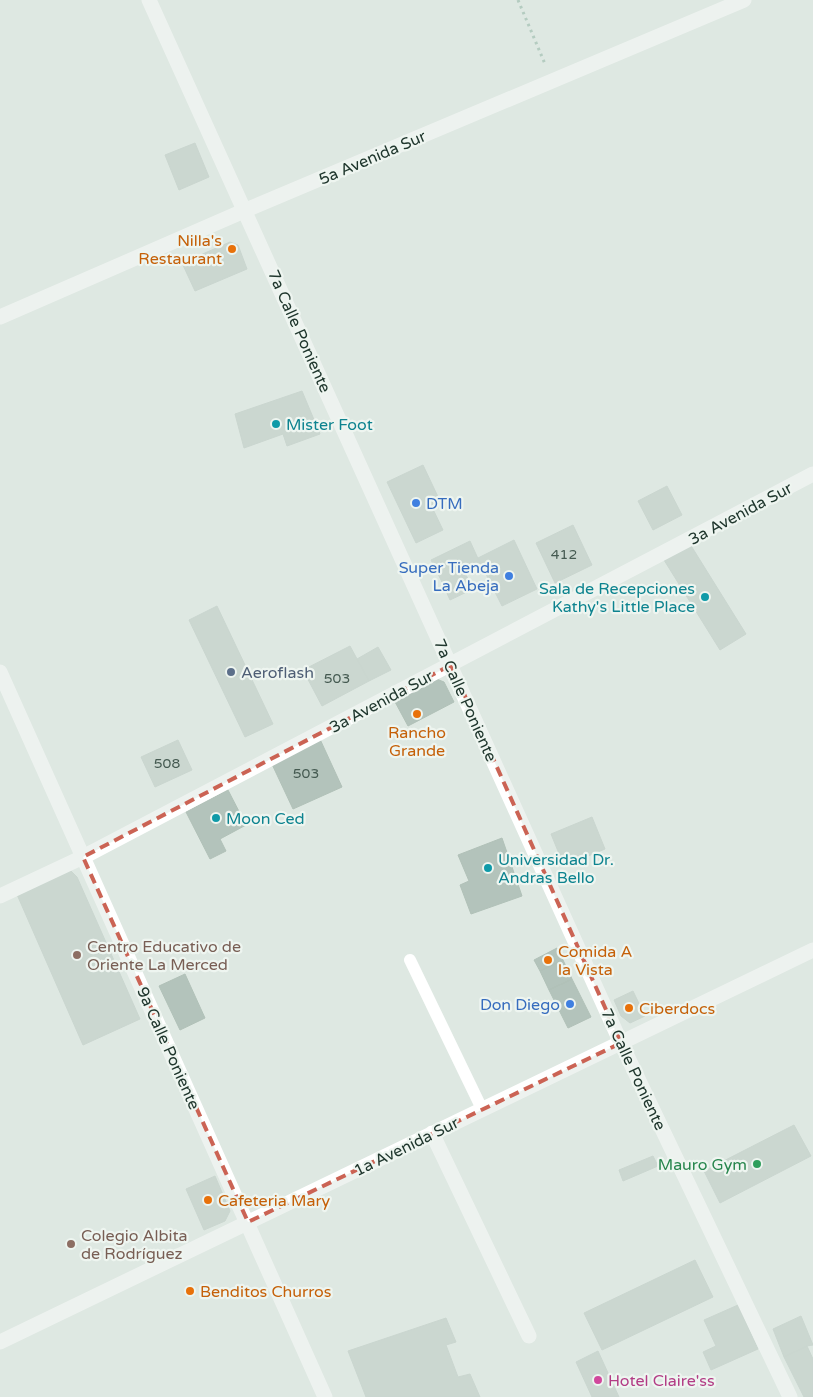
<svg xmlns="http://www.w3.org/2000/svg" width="813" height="1397" viewBox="0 0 813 1397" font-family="'Varela Round',sans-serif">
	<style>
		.building { fill: #b3c3bb; stroke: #b1c1b8 }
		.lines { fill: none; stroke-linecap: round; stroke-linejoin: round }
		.path { stroke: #80aa97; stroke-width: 3; stroke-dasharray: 2.5 4; stroke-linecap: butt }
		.service { stroke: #fff; stroke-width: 12 }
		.minor { stroke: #fff; stroke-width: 15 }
		.tertiary { stroke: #fff; stroke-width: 15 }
		.marked { fill: none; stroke: #cb6354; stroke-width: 4; stroke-dasharray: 10 6; stroke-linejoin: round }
		.food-dot { fill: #e8710a; stroke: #eef5f0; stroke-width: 2 }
		.culture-dot { fill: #0f9aa8; stroke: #eef5f0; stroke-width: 2 }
		.shop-dot { fill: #3f7fe0; stroke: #eef5f0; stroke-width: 2 }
		.service-dot { fill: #5c6f8a; stroke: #eef5f0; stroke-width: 2 }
		.education-dot { fill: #8d6e63; stroke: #eef5f0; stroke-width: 2 }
		.leisure-dot { fill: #2e9e5b; stroke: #eef5f0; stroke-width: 2 }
		.hotel-dot { fill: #d1479c; stroke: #eef5f0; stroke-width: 2 }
		.labels { text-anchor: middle; stroke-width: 4.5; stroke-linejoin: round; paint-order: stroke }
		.number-label { font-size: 14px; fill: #455a51 }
		.street-label { font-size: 16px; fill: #20372e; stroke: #eef5f0 }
		.food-label { font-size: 16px; fill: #c56008; stroke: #eef5f0; text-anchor: start }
		.culture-label { font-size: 16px; fill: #0d838f; stroke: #eef5f0; text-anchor: start }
		.shop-label { font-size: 16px; fill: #366cbe; stroke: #eef5f0; text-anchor: end }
		.service-label { font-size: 16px; fill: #4e5e75; stroke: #eef5f0; text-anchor: start }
		.education-label { font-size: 16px; fill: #785e54; stroke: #eef5f0; text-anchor: start }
		.leisure-label { font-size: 16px; fill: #27864d; stroke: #eef5f0; text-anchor: end }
		.hotel-label { font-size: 16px; fill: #b23c85; stroke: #eef5f0; text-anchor: start }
	</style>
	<rect width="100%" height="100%" fill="#dee8e2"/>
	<path class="building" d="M195 143 209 177 179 190 165 155Z
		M230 242 238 245 247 269 195 291 182 263Z
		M302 391 320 434 287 446 283 434 244 448 235 414Z
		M423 465 440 501 431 505 443 530 416 543 387 482Z
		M667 486 682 515 653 530 638 501Z
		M573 525 592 565 555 583 536 543Z
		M514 540 537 589 502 606 478 558Z
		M470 541 480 563 442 582 431 560Z
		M690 544 746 634 720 650 664 560Z
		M464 571 473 589 450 600 442 582Z
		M217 606 273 724 245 737 189 620Z
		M350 646 369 681 322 706 303 670Z
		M378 647 391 670 369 681 357 659Z
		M434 678 444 682 454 702 408 726 394 700Z
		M319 737 342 787 293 809 270 760Z
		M178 740 192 770 155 787 141 757Z
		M228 790 246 825 220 839 226 851 210 859 186 812Z
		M592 817 605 849 564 866 551 834Z
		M502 838 522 896 471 914 460 885 469 881 458 855Z
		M69 869 77 877 140 1019 83 1045 15 890Z
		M557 948 563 960 540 971 534 960Z
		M563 960 572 979 549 990 540 971Z
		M185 974 205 1018 180 1030 159 986Z
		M572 979 591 1017 568 1028 549 990Z
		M633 991 645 1016 630 1023 621 1016 614 1000Z
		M794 1125 811 1156 720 1203 704 1171Z
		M653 1156 658 1166 623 1181 619 1170Z
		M215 1176 230 1211 225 1221 204 1230 186 1189Z
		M695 1260 713 1297 602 1350 584 1313Z
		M738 1305 758 1349 711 1370 703 1352 716 1346 704 1320Z
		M801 1316 813 1345 807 1346 784 1357 773 1329Z
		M446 1318 456 1342 446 1345 458 1377 470 1374 480 1397H366L348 1351Z
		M807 1346 813 1359V1397H804L784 1357Z
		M598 1351 619 1397H592L576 1362Z"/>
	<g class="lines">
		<path class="path" d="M518 0 545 64"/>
		<path class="service" d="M410 960 482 1109"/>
		<path class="minor" d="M0 317 246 210
			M0 672 325 1397
			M432 1133 529 1336
			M0 1342 813 950"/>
		<path class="tertiary" d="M149 0 621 1043 790 1397
			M246 210 744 0
			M0 896 83 857 813 474"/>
	</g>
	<path d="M0 0H813V1397H0ZM451 665 621 1043 248 1222 83 857Z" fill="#dee8e2" fill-opacity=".55" fill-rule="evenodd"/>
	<path class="marked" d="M451 665 621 1043 248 1222 83 857Z"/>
	<g class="food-dot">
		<circle cx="232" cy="249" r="5"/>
		<circle cx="417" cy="714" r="5"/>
		<circle cx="548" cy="960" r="5"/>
		<circle cx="629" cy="1008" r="5"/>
		<circle cx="208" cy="1200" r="5"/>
		<circle cx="190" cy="1291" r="5"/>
	</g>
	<g class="culture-dot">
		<circle cx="276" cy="424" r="5"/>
		<circle cx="705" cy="597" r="5"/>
		<circle cx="216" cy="818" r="5"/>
		<circle cx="488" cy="868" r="5"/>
	</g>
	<g class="shop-dot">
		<circle cx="416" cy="503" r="5"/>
		<circle cx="509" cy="576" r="5"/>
		<circle cx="570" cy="1004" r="5"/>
	</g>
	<circle class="service-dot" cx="231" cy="672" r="5"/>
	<g class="education-dot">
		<circle cx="77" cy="955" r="5"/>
		<circle cx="71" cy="1244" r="5"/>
	</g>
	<circle class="leisure-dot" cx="757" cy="1164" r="5"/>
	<circle class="hotel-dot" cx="598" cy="1380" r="5"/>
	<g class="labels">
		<g class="number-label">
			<text x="564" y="559">412</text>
			<text x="337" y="683">503</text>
			<text x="167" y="768">508</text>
			<text x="306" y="778">503</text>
		</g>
		<g class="street-label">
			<text transform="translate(372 157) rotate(-23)" y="6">5a Avenida Sur</text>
			<text transform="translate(300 331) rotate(66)" y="6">7a Calle Poniente</text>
			<text transform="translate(740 513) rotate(-28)" y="6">3a Avenida Sur</text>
			<text transform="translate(466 700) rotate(66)" y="6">7a Calle Poniente</text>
			<text transform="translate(381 701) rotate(-28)" y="6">3a Avenida Sur</text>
			<text transform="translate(169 1048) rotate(66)" y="6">9a Calle Poniente</text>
			<text transform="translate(634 1069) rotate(65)" y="6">7a Calle Poniente</text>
			<text transform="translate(406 1146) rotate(-26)" y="6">1a Avenida Sur</text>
		</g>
		<g class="food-label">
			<text x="222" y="246" text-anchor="end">Nilla's<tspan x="222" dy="18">Restaurant</tspan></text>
			<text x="417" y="738" text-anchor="middle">Rancho<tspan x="417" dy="18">Grande</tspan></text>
			<text x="558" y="957">Comida A<tspan x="558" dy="18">la Vista</tspan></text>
			<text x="639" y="1014">Ciberdocs</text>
			<text x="218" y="1206">Cafeteria Mary</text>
			<text x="200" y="1297">Benditos Churros</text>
		</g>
		<g class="culture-label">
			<text x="286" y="430">Mister Foot</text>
			<text x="695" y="594" text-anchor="end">Sala de Recepciones<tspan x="695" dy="18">Kathy's Little Place</tspan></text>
			<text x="226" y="824">Moon Ced</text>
			<text x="498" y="865">Universidad Dr.<tspan x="498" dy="18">Andras Bello</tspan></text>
		</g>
		<g class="shop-label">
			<text x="426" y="509" text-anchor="start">DTM</text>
			<text x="499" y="573">Super Tienda<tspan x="499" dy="18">La Abeja</tspan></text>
			<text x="560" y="1010">Don Diego</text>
		</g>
		<g class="service-label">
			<text x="241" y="678">Aeroflash</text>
		</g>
		<g class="education-label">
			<text x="87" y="952">Centro Educativo de<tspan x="87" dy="18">Oriente La Merced</tspan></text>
			<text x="81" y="1241">Colegio Albita<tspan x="81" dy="18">de Rodríguez</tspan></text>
		</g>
		<g class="leisure-label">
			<text x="747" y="1170">Mauro Gym</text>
		</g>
		<g class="hotel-label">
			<text x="608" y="1386">Hotel Claire'ss</text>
		</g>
	</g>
</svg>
